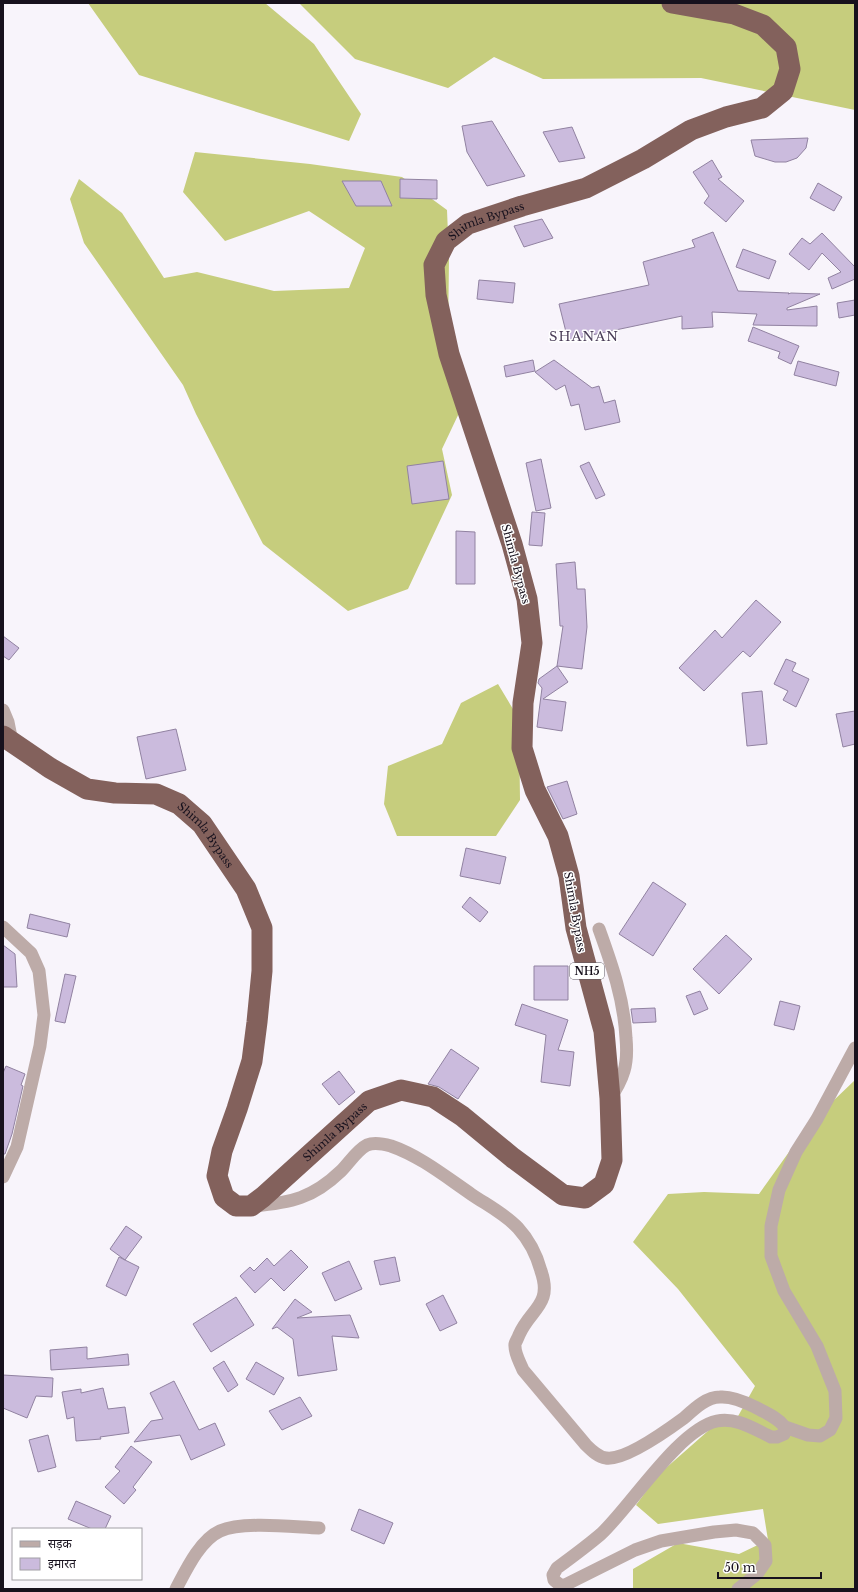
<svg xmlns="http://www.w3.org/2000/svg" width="858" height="1592" viewBox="0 0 858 1592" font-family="'Libre Baskerville','Noto Sans Devanagari',serif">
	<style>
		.forest { fill: #c6cd7d }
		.building { fill: #cbbbdd; stroke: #9182a1 }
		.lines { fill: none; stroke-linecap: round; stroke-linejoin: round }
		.minor { stroke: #bdaba8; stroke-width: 13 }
		.trunk { stroke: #83615c; stroke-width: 21 }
		.labels { text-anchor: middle; stroke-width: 3; stroke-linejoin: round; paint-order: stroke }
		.shield { fill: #fff; stroke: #5d5861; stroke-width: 1 }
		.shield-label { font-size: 10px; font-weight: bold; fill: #17111d }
		.street-label { font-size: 11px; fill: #17111d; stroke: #fff }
		.quarter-label { font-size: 13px; letter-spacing: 1px; fill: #4b3e59; stroke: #fff }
	</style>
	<rect width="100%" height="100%" fill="#f8f4fb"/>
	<path class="forest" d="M88 3H265L314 44 361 114 349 141 139 75Z
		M299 3H855V110L701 78 543 79 494 57 448 88 355 59Z
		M195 152 310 164 402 177 447 210 449 258 448 338 460 411 442 449 452 495 408 589 348 611 263 544 196 414 183 385 84 243 70 199 79 179 122 213 164 278 197 272 274 291 349 288 365 248 309 211 225 241 183 192Z
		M498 684 519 719 520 800 496 836H397L384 804 388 766 442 744 461 703Z
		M855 1080V1589H633V1569L678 1543 739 1554 768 1540 763 1509 658 1524 636 1505 658 1475 717 1423 737 1418 755 1386 678 1289 633 1242 668 1194 704 1192 759 1194 809 1124Z"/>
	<path class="building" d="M492 121 525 176 487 186 467 152 462 126Z
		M572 127 585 158 559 162 543 132Z
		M808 138 806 148 797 158 786 162H775L755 156 751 140Z
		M712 160 722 177 718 179 744 201 726 222 704 203 709 196 693 172Z
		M400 179 437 180V199L400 198Z
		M342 181H381L392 206H356Z
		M818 183 842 197 834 211 810 198Z
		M542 219 553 238 524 247 514 226Z
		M713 232 738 291 789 293 788 294 791 293 820 294 787 308V310L817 306V326L753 325 757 314 712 312 713 327 682 329V316L568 340 559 304 649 285 643 262 695 247 692 240Z
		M822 233 855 267V279L832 289 828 278 841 272 822 253 809 270 789 254 802 238 810 244Z
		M743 249 776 261 769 279 736 267Z
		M479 280 515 283 513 303 477 299Z
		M855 300V315L839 318 837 303Z
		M753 327 799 346 791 364 778 358 780 352 748 341Z
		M533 360 535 371 506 377 504 366Z
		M554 360 592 388 599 386 604 403 615 400 620 422 585 430 579 404 571 406 565 385 556 390 535 372Z
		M798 361 839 372 836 386 794 375Z
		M541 459 551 508 536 511 526 463Z
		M443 461 449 499 412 504 407 466Z
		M589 462 605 495 596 499 580 466Z
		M532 512 545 513 542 546 529 545Z
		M456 531 475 532V584H456Z
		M575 562 577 589H585L587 627 582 669 557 666 563 626H560L556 564Z
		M756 600 781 622 750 657 743 651 704 691 679 668 715 630 722 638Z
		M3 636 19 648 9 660 3 656Z
		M786 659 796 663 792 671 809 679 796 707 783 700 788 691 774 684Z
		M557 666 568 682 543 699 566 702 562 731 537 727 542 688 538 683 539 679Z
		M762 691 767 744 747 746 742 693Z
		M855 711V744L843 747 836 714Z
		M176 729 186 770 146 779 137 737Z
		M567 781 577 814 563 819 547 787Z
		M466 848 506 857 500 884 460 876Z
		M653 882 686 904 653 956 619 934Z
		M470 897 488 912 480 922 462 907Z
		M30 914 70 924 67 937 27 928Z
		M726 935 752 959 719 994 693 969Z
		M3 945 15 954 17 987H3Z
		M534 966H568V1000H534Z
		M65 974 76 976 65 1023 55 1021Z
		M700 991 708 1009 694 1015 686 996Z
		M780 1001 800 1006 794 1030 774 1025Z
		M522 1004 568 1020 558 1050 574 1052 570 1086 541 1082 546 1035 515 1025Z
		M655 1008 656 1022 633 1023 631 1009Z
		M451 1049 479 1068 458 1099 439 1087 428 1084Z
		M6 1066 25 1074 21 1085 23 1086 12 1134 5 1154H3V1073Z
		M339 1071 355 1092 339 1105 322 1084Z
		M126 1226 142 1237 125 1260 110 1249Z
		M291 1250 308 1267 284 1291 271 1278 255 1293 240 1276 250 1267 254 1271 267 1258 274 1266Z
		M119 1257 139 1267 126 1296 106 1286Z
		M395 1257 400 1281 380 1285 374 1261Z
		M349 1261 362 1289 335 1301 322 1273Z
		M443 1295 457 1323 440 1331 426 1304Z
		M236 1297 254 1325 211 1352 193 1324Z
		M295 1299 312 1312 297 1318 350 1315 359 1338 332 1336 337 1370 298 1376 293 1339 277 1327 272 1329Z
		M87 1347V1359L128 1354 129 1365 51 1370 50 1350Z
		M224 1361 238 1385 228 1392 213 1368Z
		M256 1362 284 1378 274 1395 246 1379Z
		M3 1375 53 1378 52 1397 36 1396 27 1418 3 1408Z
		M174 1381 199 1430 215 1423 225 1445 191 1460 180 1435 134 1442 151 1421 163 1419 150 1393Z
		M103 1388 108 1409 125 1407 129 1433 100 1437 101 1439 76 1441 74 1417 67 1419 62 1392 81 1389V1393Z
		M300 1397 312 1416 282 1430 269 1411Z
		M48 1435 56 1467 38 1472 29 1440Z
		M131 1446 152 1462 133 1487 136 1490 124 1504 105 1487 120 1471 115 1467Z
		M76 1501 111 1516 105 1529H92L68 1519Z
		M359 1509 393 1523 384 1544 351 1530Z"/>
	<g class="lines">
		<path class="minor" d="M3 710 8 722 12 742
			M3 927 31 953 39 971 44 1015 40 1046 17 1147 3 1177
			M599 929C612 965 624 999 626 1038 627 1049 627 1061 624 1071 621 1081 616 1090 610 1098
			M253 1206C291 1203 313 1198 341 1171 349 1163 357 1150 367 1145 374 1142 384 1144 391 1146 420 1156 446 1177 471 1194 487 1205 505 1214 518 1228 529 1240 537 1256 541 1271 553 1305 530 1309 519 1335 518 1338 516 1341 515 1344 514 1353 520 1362 523 1370L586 1445C592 1451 598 1457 606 1458 625 1461 669 1429 684 1418 694 1409 706 1397 720 1397 732 1396 745 1402 755 1407 766 1413 777 1417 785 1427L784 1434 777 1437H771C754 1429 736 1417 717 1421 679 1429 631 1506 601 1534 587 1546 572 1557 557 1568L553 1575 554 1580 560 1585H565L635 1550 661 1541 714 1532 736 1530 753 1533 765 1545 766 1561 757 1574 738 1589
			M785 1427 808 1435 820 1436 830 1430 836 1418 835 1391 817 1346 784 1291 771 1256V1226L779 1190 796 1152 817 1119 855 1048
			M176 1589C186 1570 200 1540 220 1531 243 1521 293 1527 319 1528"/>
		<path class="trunk" id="s1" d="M3 736 50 768 87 789 115 793 156 794 179 804 202 824 246 889 262 928V971L257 1022 252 1061 237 1109 222 1151 217 1176 224 1197 236 1206H251L263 1197 369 1101 401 1090 433 1097 462 1116 513 1158 563 1195 585 1198 604 1184 612 1160 610 1098 604 1031 576 928 569 876 558 836 535 790 522 748 523 703 532 643 527 599 512 544 449 354 436 295 434 265 446 241 468 224 522 206 586 188 643 159 691 130 726 117 762 108 783 91 790 69 786 47 763 25 734 14 672 3"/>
	</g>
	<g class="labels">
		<rect class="shield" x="570" y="963" width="34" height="16" rx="3"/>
		<g class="shield-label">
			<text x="587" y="975">NH5</text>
		</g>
		<g class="street-label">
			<text dy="4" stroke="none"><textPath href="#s1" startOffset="2105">Shimla Bypass</textPath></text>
			<text transform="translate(516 564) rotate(75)" y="4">Shimla Bypass</text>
			<text dy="4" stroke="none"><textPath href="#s1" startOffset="235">Shimla Bypass</textPath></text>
			<text transform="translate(575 912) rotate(80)" y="4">Shimla Bypass</text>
			<text dy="4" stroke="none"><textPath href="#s1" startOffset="763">Shimla Bypass</textPath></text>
		</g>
		<g class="quarter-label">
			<text x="584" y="341">SHANAN</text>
		</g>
	</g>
	<rect width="858" height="1592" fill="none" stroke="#17111d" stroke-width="8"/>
	<rect x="12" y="1528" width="130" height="52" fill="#ffffff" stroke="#a2a0a5"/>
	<rect x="20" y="1541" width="20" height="6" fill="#bdaba8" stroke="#a2a0a5"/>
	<text x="48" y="1548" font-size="12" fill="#17111d">सड़क</text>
	<rect x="20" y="1558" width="20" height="12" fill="#cbbbdd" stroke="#a2a0a5"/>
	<text x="48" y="1568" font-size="12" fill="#17111d">इमारत</text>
	<path d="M718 1572v6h103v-6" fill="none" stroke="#17111d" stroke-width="2"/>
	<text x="724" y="1572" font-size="12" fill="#17111d" stroke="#ffffff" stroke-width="3" paint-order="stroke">50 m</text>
</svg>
